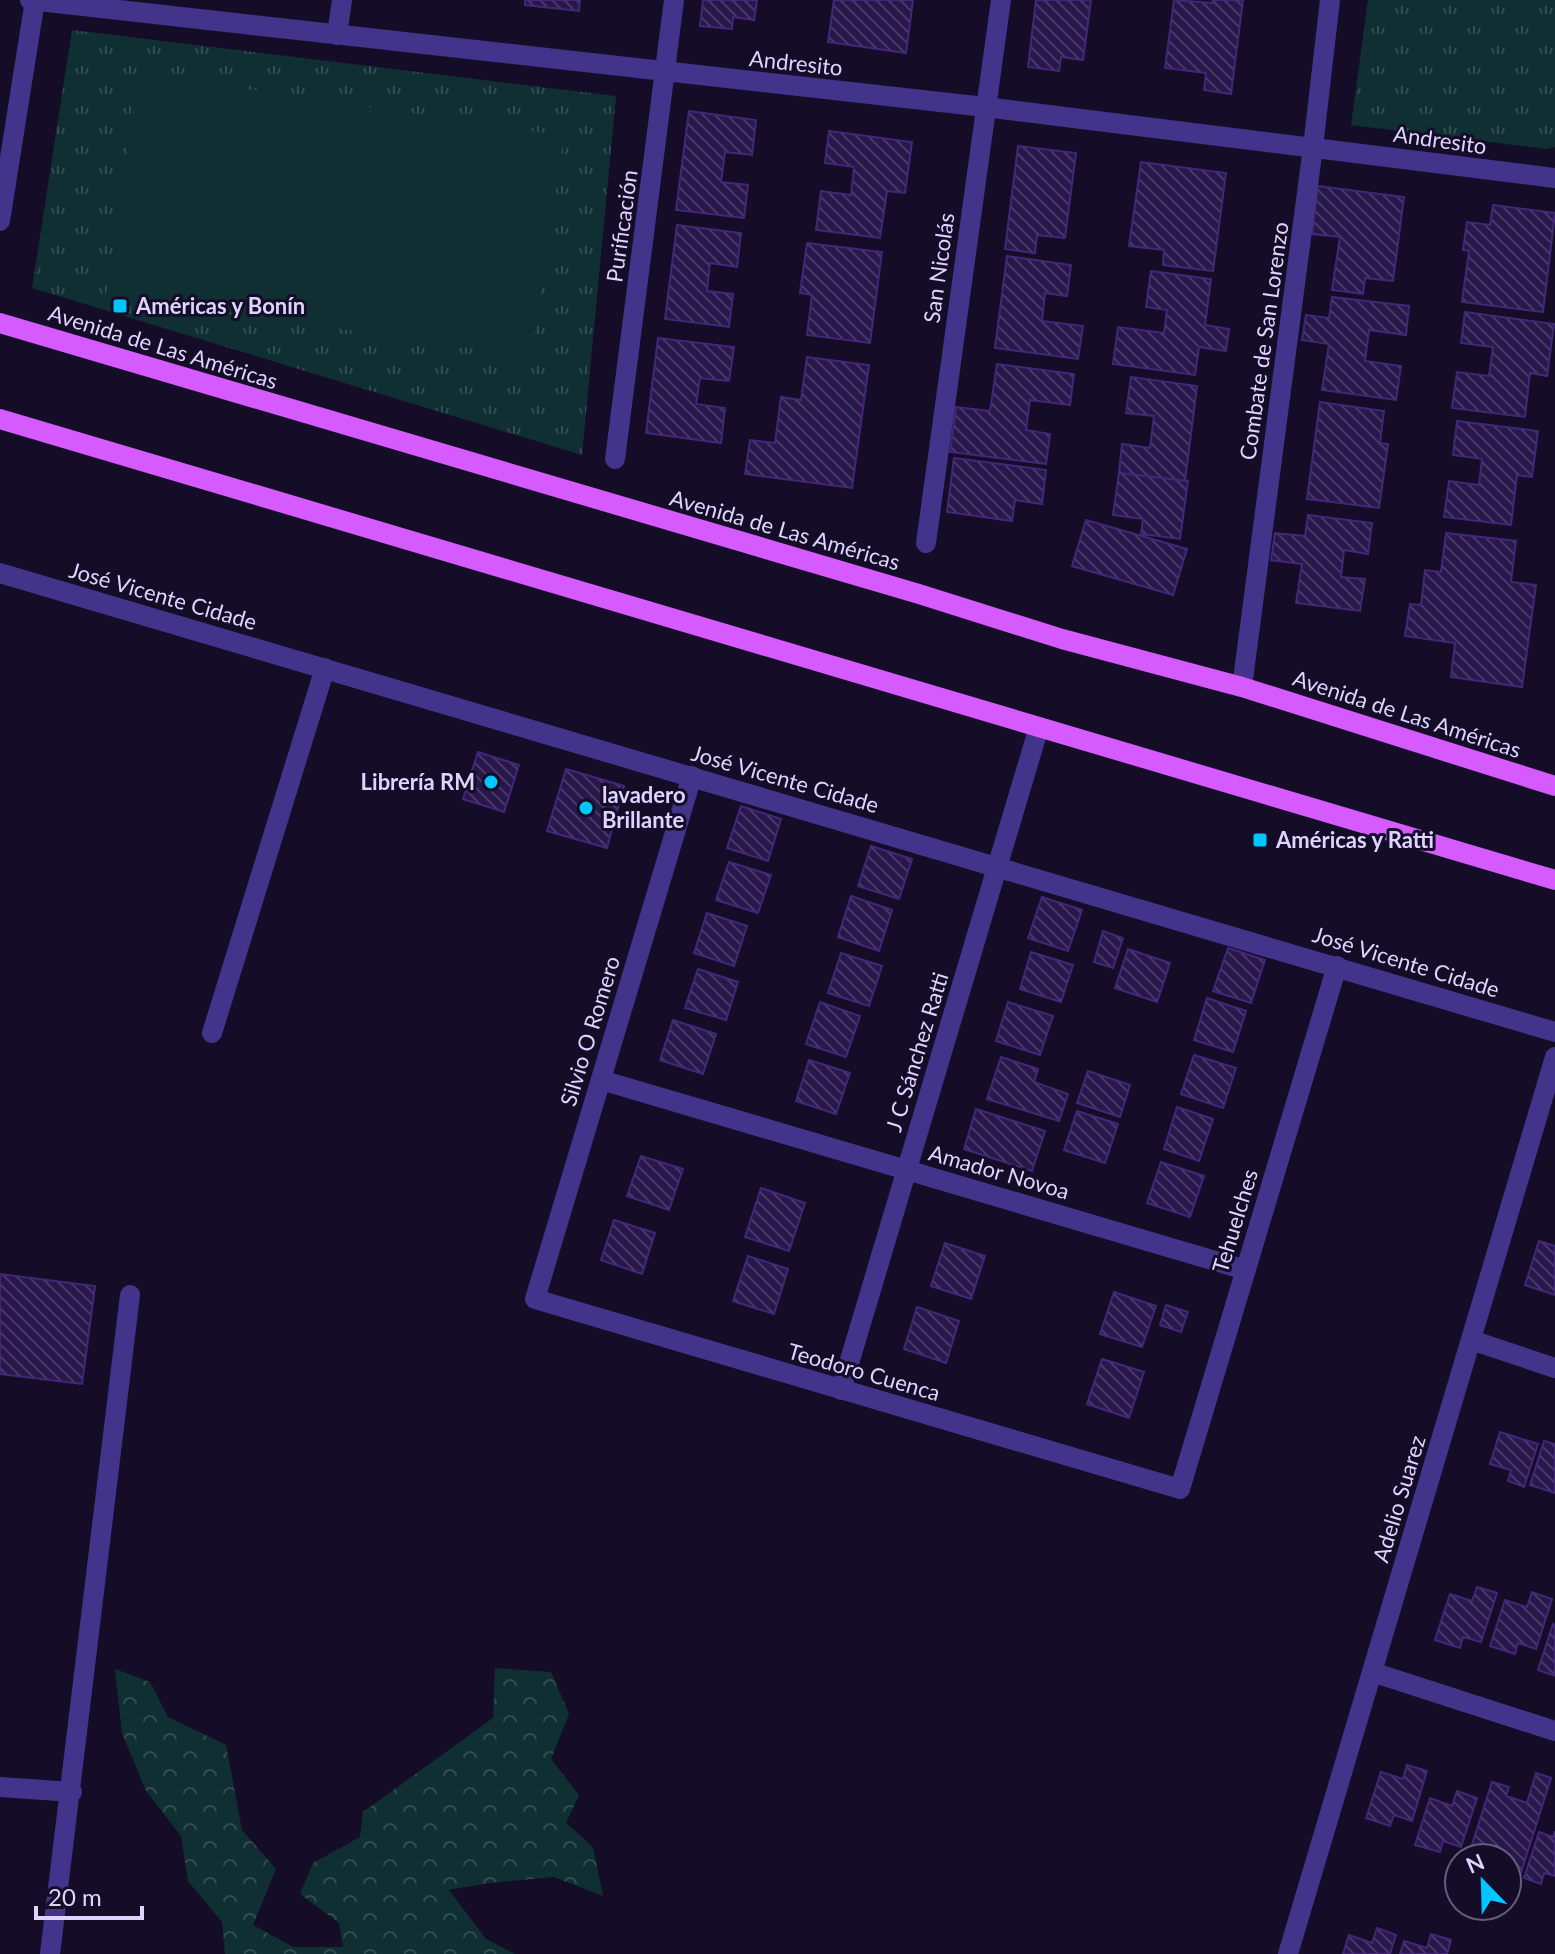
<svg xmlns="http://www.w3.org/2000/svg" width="1555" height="1954" viewBox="0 0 1555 1954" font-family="Lato,sans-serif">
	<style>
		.forest { fill: url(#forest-crowns) }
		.park { fill: url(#park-tufts) }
		.garden { fill: #102f32 }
		.building { fill: url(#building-back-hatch); stroke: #422779; stroke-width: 2 }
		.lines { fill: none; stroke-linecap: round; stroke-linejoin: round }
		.minor { stroke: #42348b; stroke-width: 20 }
		.major { stroke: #d65bff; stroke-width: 20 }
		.poi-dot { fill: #00c6ff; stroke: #150d28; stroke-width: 3 }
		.labels { text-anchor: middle; stroke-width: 6; stroke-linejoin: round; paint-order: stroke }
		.street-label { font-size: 22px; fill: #ded4ff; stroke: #150d28 }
		.poi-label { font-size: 22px; font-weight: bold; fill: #ded4ff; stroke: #150d28; text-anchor: start }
	</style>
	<defs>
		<pattern id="forest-crowns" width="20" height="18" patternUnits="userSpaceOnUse" patternTransform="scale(2)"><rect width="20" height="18" fill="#102f32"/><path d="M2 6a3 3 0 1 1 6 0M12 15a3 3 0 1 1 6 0" fill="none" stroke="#324c51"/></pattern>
		<pattern id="park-tufts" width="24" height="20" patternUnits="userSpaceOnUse" patternTransform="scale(2)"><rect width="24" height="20" fill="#102f32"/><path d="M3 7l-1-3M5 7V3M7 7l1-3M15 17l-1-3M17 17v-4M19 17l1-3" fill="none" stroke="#324c51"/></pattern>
		<pattern id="building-back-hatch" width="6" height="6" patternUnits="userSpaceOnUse" patternTransform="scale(2)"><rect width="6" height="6" fill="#28174b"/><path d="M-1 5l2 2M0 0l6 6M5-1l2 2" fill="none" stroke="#473866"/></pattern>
	</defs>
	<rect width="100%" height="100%" fill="#150d28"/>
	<path class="forest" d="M495 1668 551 1672 569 1714 551 1759 579 1795 566 1823 593 1847 603 1896 554 1877 489 1883 449 1890 486 1939 515 1954H225L222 1922 188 1881 181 1836 146 1791 122 1733 115 1669 150 1682 168 1717 226 1745 242 1830 276 1869 253 1925 293 1947H343L339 1923 300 1894 313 1863 360 1837 363 1812 493 1718Z"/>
	<path class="park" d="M1368 0H1555V147L1547 149 1351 125Z
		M72 30 616 96 582 455 32 288Z"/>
	<path class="garden" d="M140 73 564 136 530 357 106 294Z"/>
	<path class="building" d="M525 0H580L579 11 525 5Z
		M703 0H757L754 20 733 17 732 29 700 26Z
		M834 0H913L906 53 828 42Z
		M1036 0H1091L1083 60 1061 57 1059 71 1028 67Z
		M1174 0 1212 3 1213 0H1243L1231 94 1204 90 1206 73 1165 68Z
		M689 111 756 120 752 155 725 152 721 182 748 185 744 218 676 210Z
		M829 131 912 142 905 193 887 191 880 238 816 230 821 191 851 195 854 167 825 163Z
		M1018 146 1076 153 1065 238 1037 235 1035 253 1005 249Z
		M1141 162 1226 173 1213 271 1163 265 1164 250 1129 246Z
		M1318 186 1404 197 1393 281 1365 278 1363 294 1332 290 1340 237 1312 234Z
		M1493 205 1555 213 1543 312 1462 302 1469 251 1463 250 1467 222 1490 225Z
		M677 225 741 233 737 267 710 263 707 291 733 294 729 327 665 319Z
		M807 243 882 252 870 343 807 335 812 295 800 293Z
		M1007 256 1071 265 1067 296 1045 293 1042 321 1083 326 1078 359 995 348Z
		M1151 271 1211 279 1205 325 1229 329 1226 351 1199 347 1195 375 1113 364 1118 327 1164 333 1167 310 1146 307Z
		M1332 297 1409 306 1406 335 1369 330 1365 361 1401 366 1396 400 1322 390 1329 344 1302 340 1306 315 1329 318Z
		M1465 312 1554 324 1547 376 1530 373 1525 417 1452 408 1457 372 1489 376 1493 347 1461 343Z
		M658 338 734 347 729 381 700 378 696 404 725 408 721 443 646 433Z
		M807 357 869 365 852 488 745 474 750 440 775 443 781 397 801 400Z
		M997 364 1074 374 1070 405 1030 400 1026 430 1050 434 1046 464 950 452 956 407 990 411Z
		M1131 377 1197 386 1185 481 1119 473 1122 444 1150 448 1154 416 1126 413Z
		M1320 402 1384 411 1380 443 1388 444 1379 508 1307 499Z
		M1457 421 1538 431 1532 477 1517 475 1511 525 1444 517 1449 481 1479 485 1482 459 1453 455Z
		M954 458 1046 470 1042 504 1015 500 1012 521 947 512Z
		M1119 473 1188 481 1180 539 1141 534 1143 519 1113 515Z
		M1308 515 1372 523 1368 554 1344 550 1341 577 1365 579 1360 611 1296 603 1302 564 1271 560 1275 533 1305 536Z
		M1086 520 1187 549 1173 595 1072 566Z
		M1446 533 1516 541 1511 582 1536 585 1522 687 1451 677 1455 643 1405 636 1410 604 1421 605 1425 570 1441 572Z
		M478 752 519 765 504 812 463 799Z
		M566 769 624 786 607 848 547 831Z
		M741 806 781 819 768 861 727 848Z
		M871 846 912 859 899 899 858 886Z
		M729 862 771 875 758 913 716 900Z
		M851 896 892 910 879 951 838 937Z
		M1042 897 1082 910 1068 951 1028 938Z
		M707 913 747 926 734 966 694 953Z
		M1103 931 1123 938 1113 968 1094 962Z
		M1228 948 1265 960 1251 1003 1213 991Z
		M1128 949 1170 963 1157 1002 1115 988Z
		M1031 952 1073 965 1061 1002 1020 989Z
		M841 953 882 966 869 1006 828 993Z
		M698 969 738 982 726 1020 685 1008Z
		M1207 998 1246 1011 1233 1052 1194 1040Z
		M820 1002 860 1016 846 1057 806 1044Z
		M1008 1002 1053 1016 1040 1055 996 1041Z
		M673 1020 716 1034 703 1074 660 1060Z
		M1194 1055 1236 1068 1223 1108 1181 1094Z
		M1001 1057 1038 1069 1034 1082 1068 1094 1059 1121 987 1099Z
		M809 1060 850 1073 836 1114 796 1101Z
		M1088 1071 1130 1085 1120 1117 1077 1103Z
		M1177 1107 1213 1119 1199 1161 1164 1149Z
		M976 1109 1045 1131 1032 1171 964 1149Z
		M1077 1111 1118 1124 1105 1163 1064 1150Z
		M641 1156 683 1169 669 1210 627 1196Z
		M1161 1162 1204 1176 1190 1217 1147 1203Z
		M761 1188 805 1203 789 1251 745 1237Z
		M614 1220 655 1233 642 1274 601 1260Z
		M1539 1241 1555 1246V1295L1525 1285Z
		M945 1243 985 1256 971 1299 931 1286Z
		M748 1256 788 1269 774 1314 733 1301Z
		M0 1274 95 1286 82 1384 0 1374Z
		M1114 1292 1156 1306 1142 1347 1100 1334Z
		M1166 1305 1188 1312 1181 1332 1160 1325Z
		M917 1307 959 1321 946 1363 904 1349Z
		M1102 1359 1144 1372 1129 1418 1087 1404Z
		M1500 1432 1538 1444 1524 1487 1508 1481 1511 1470 1490 1464Z
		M1544 1441 1555 1444V1493L1530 1485Z
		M1477 1587 1497 1593 1481 1642 1463 1637 1460 1648 1435 1640 1450 1594 1472 1601Z
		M1532 1592 1552 1599 1536 1649 1518 1643 1515 1654 1490 1646 1505 1600 1527 1607Z
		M1553 1624 1555 1625V1676L1538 1670Z
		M1407 1765 1427 1771 1412 1821 1394 1815 1390 1826 1366 1818 1381 1772 1403 1779Z
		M1536 1773 1551 1778 1519 1879 1507 1876V1858H1483L1469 1854 1492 1782 1509 1787 1506 1796 1527 1803Z
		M1457 1791 1477 1798 1461 1847 1443 1841 1440 1852 1415 1845 1430 1798 1452 1806Z
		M1555 1831V1876L1544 1873 1541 1884 1524 1878 1539 1832 1553 1837Z
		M1377 1928 1396 1935 1390 1954H1343L1349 1935 1372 1943Z
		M1431 1934 1451 1940 1447 1954H1400L1404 1941 1427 1948Z"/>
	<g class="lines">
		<path class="minor" d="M30 0 985 107 1555 178
			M337 35 342 0
			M0 221 35 0
			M615 459 674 0
			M926 543 1001 0
			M0 573 1555 1032
			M1242 687 1313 147 1330 0
			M692 776 535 1299 1180 1489 1337 966
			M212 1033 325 668
			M601 1080 1246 1270
			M1471 1340 1555 1368
			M841 1390 1039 727
			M1372 1672 1555 1731
			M0 1787 72 1792
			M50 1954 130 1295
			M1288 1954 1555 1057"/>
		<path class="major" d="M0 323 919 594 1062 639 1242 687 1555 786
			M0 419 1555 880"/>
	</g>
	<g class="poi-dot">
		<rect x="112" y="298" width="16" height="16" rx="4"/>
		<circle cx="491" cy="782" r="8"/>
		<circle cx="586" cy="808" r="8"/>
		<rect x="1252" y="832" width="16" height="16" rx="4"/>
	</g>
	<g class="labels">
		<g class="street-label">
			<text transform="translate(796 63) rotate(6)" y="8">Andresito</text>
			<text transform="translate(1440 140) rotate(8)" y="8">Andresito</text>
			<text transform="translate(622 226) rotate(-82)" y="8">Purificación</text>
			<text transform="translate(939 268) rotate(-82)" y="8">San Nicolás</text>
			<text transform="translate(1264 341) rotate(-82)" y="8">Combate de San Lorenzo</text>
			<text transform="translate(163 347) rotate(17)" y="8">Avenida de Las Américas</text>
			<text transform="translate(785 530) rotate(16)" y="8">Avenida de Las Américas</text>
			<text transform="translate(163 596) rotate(16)" y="8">José Vicente Cidade</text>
			<text transform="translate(1407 714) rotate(18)" y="8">Avenida de Las Américas</text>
			<text transform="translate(785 779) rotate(16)" y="8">José Vicente Cidade</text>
			<text transform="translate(1406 962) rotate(17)" y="8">José Vicente Cidade</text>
			<text transform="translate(590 1031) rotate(-73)" y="8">Silvio O Romero</text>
			<text transform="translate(917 1052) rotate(-73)" y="8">J C Sánchez Ratti</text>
			<text transform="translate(999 1172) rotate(16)" y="8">Amador Novoa</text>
			<text transform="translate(1235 1221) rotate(-73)" y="8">Tehuelches</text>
			<text transform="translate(864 1372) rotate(16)" y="8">Teodoro Cuenca</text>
			<text transform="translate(1399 1499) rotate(-73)" y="8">Adelio Suarez</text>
		</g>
		<g class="poi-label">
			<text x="136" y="314">Américas y Bonín</text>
			<text x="475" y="790" text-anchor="end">Librería RM</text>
			<text x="602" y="803">lavadero<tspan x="602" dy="25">Brillante</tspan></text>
			<text x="1276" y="848">Américas y Ratti</text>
		</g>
	</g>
	<g transform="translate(1483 1882) rotate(337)"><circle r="38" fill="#150d28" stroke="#655d7e" stroke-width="2"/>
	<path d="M0-6L14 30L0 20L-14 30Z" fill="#00c6ff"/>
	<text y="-12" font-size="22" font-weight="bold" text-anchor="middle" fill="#ded4ff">N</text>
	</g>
	<path d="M36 1906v12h106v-12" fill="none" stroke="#ded4ff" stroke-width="4"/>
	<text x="48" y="1906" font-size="24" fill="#ded4ff" stroke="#150d28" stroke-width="6" paint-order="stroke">20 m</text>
</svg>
